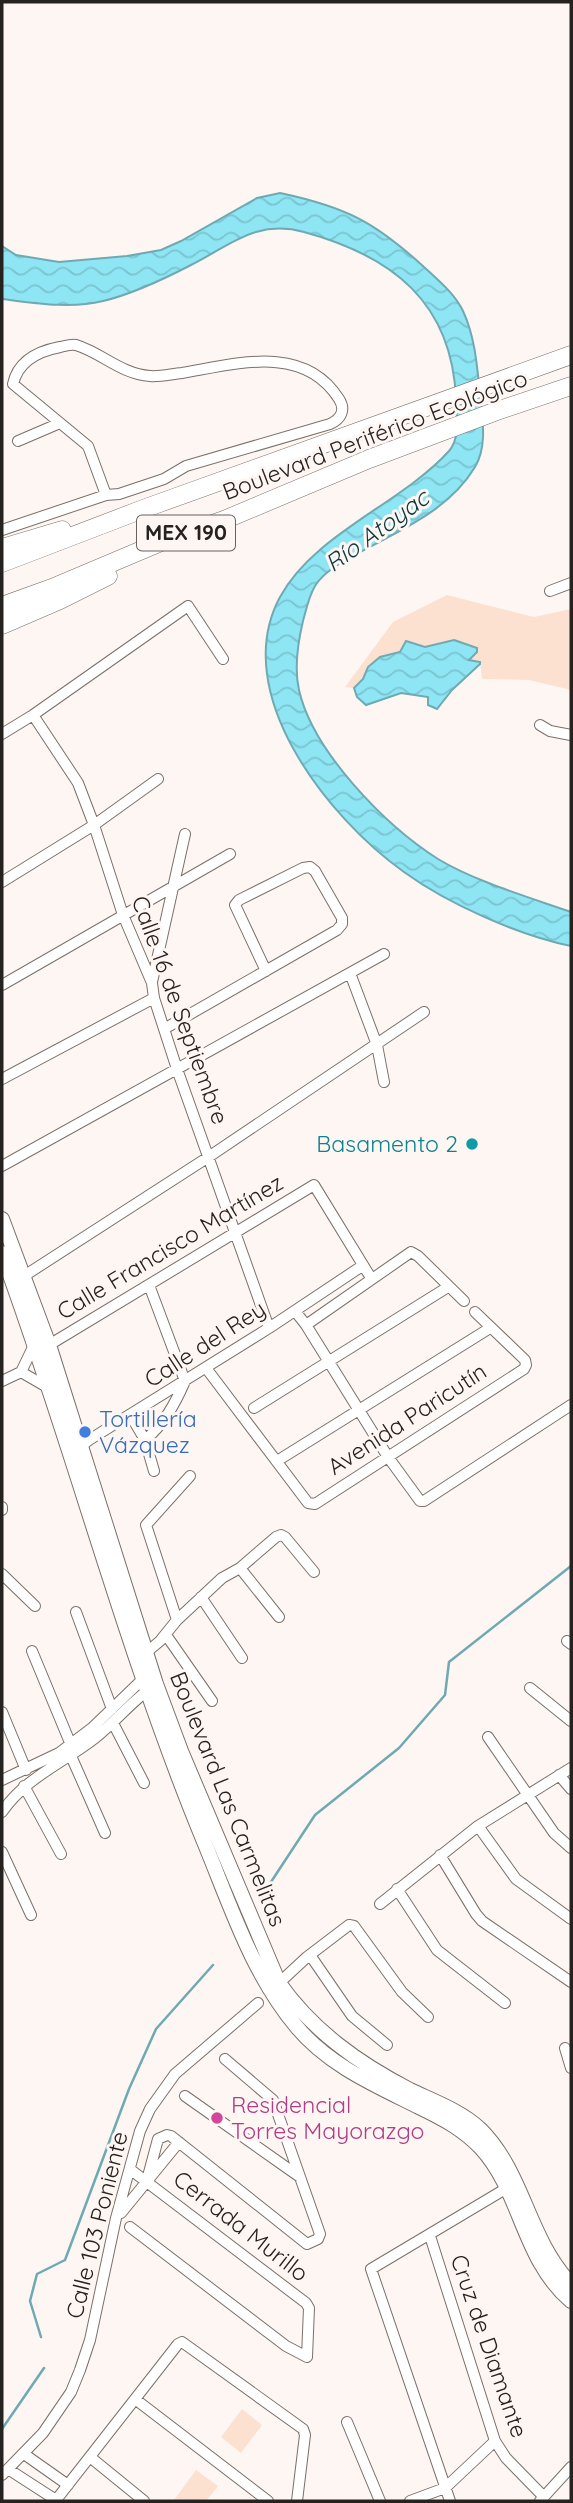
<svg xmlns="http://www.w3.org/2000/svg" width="573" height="2503" viewBox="0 0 573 2503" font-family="Quicksand,sans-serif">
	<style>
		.green { fill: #fce1d1 }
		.water { fill: url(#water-waves); stroke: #6faab3; stroke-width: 2 }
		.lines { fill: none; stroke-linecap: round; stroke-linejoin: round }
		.stream { stroke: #6faab3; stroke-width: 2.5 }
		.minor-casing { stroke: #7b706a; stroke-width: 12 }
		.secondary-casing { stroke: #7b706a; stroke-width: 16 }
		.trunk-casing { stroke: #7b706a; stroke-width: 19 }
		.minor { stroke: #fff; stroke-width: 10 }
		.secondary { stroke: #fff; stroke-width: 14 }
		.trunk { stroke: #fff; stroke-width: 18 }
		.culture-dot { fill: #0f9aa8; stroke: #fef6f2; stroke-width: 2.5 }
		.shop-dot { fill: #3f7fe0; stroke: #fef6f2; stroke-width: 2.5 }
		.hotel-dot { fill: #d1479c; stroke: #fef6f2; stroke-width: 2.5 }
		.labels { text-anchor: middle; stroke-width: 6; stroke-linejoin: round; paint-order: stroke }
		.shield { fill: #fef6f2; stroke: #67625e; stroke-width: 2 }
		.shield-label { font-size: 21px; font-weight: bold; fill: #26221f }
		.street-label { font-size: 23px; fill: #26221f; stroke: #fef6f2 }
		.culture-label { font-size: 23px; fill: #0d838f; stroke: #fef6f2; text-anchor: end }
		.shop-label { font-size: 23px; fill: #366cbe; stroke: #fef6f2; text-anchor: start }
		.hotel-label { font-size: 23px; fill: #b23c85; stroke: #fef6f2; text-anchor: start }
		.water-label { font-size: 24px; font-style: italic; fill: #0d383e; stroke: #fef6f2 }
	</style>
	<defs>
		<pattern id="water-waves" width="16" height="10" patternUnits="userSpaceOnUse" patternTransform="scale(1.75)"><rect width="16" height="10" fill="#8ee5f3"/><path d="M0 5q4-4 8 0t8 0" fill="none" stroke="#7ac4d0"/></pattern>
	</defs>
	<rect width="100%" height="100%" fill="#fef6f2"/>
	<path class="green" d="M447 595 534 617 571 609V690L529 680 482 679 480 662 469 659 477 652V649L454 640 425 647 409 641 404 643 400 652 380 657 368 667 363 679 354 688 345 687 393 622Z
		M242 2409 262 2425 241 2453 221 2437Z
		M196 2470 218 2486 206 2501H176L174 2500Z"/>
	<path class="water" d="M280 193C346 207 375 222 424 267 438 280 455 294 463 311 475 337 477 365 480 394 482 417 488 445 475 467 450 509 403 529 362 551 346 560 325 570 315 586 309 596 306 610 303 621 298 642 294 668 299 690 313 752 386 826 438 859 474 881 531 898 571 912V946C518 935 448 904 404 872 329 819 228 693 280 597 314 534 401 504 449 451 461 437 456 416 456 399 452 302 392 256 304 232 256 219 231 245 191 265 164 279 133 294 103 301 70 309 35 303 2 299V246L16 255 59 262 127 256 161 250 181 241 257 198Z
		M454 640 477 648V652L469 660 480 662V664L452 690 437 709 428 705V697L401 693 366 705 357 697 354 688 363 679 368 667 380 657 400 652 406 641 425 647Z"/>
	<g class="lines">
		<path class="stream" d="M267 1888 315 1815 399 1748 445 1695 449 1662 571 1566
			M41 2337 30 2301 37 2274 65 2260 129 2089 156 2029 213 1965
			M2 2429 44 2368"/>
		<g class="minor-casing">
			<path id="minor" d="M18 441 60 423
				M2 530 106 495 119 494 164 479 186 466 330 424C341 419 346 410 339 399 304 343 235 364 182 373 171 374 160 377 150 376 121 374 102 353 76 345 71 344 65 346 60 347 39 351 18 361 13 384L88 446 106 495
				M550 591 571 583
				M33 715 78 783 94 825 123 915 152 983 154 998 177 1069 269 1328
				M540 725 550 731 571 735
				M2 734 33 715 188 606 223 659
				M2 882 94 825 158 779
				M350 973 377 1045 384 1082
				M152 982 185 834
				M2 985 230 854
				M164 1029 337 930 342 924V918L315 871 310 867 303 868 239 900 235 905 266 971
				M2 1079 154 998
				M2 1166 384 954
				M24 1276 210 1156 424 1012
				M295 1311 306 1325 388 1457 420 1501H424L571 1405
				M306 1325 411 1252 418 1256 464 1301
				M34 1345 21 1372 47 1387
				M49 1345 314 1185 371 1278
				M206 1368 308 1503 315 1504 524 1369 526 1365 525 1360 475 1312
				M2 1381 21 1372
				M254 1408 448 1287
				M131 1416 145 1440 154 1471
				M145 1440C164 1424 175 1404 185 1381L149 1285
				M76 1450 89 1440 269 1328 362 1266
				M277 1461 490 1328
				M2 1507V1510
				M240 1568 279 1617
				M2 1574 35 1606
				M201 1597 242 1658
				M76 1612 112 1709
				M177 1620 146 1525 190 1476
				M166 1635 212 1701
				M567 1641 571 1644
				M32 1651 71 1745
				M142 1656 160 1641 177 1620 222 1578 240 1568 276 1537 281 1535 285 1537 314 1572
				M530 1688 571 1721
				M2 1712 26 1770
				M113 1723 144 1783
				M488 1737 554 1833 571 1848
				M71 1756 105 1833
				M559 1775 571 1789
				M2 1780 59 1753 92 1728 148 1674
				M24 1786 61 1854
				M2 1812C25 1778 63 1763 95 1738 115 1722 131 1702 152 1687
				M478 1826 516 1879 571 1919
				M2 1852 31 1915
				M440 1855 476 1914 482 1921 571 1982
				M397 1889 437 1950 505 2003
				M380 1904 478 1826 571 1768
				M310 1955 352 2016 387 2045
				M279 1983 307 1957 349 1925 354 1926 402 1992 428 2017
				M565 2048 571 2068
				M185 2096 300 2177
				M147 2180 158 2139 167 2135 171 2136 307 2244 318 2239 320 2234 273 2100 225 2059
				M121 2213 179 2142
				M130 2227 286 2346 307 2357 309 2308 306 2303 131 2170
				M430 2236 495 2441 506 2458 544 2497
				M135 2399 268 2501
				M347 2422 380 2501
				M24 2454 68 2485
				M90 2457 144 2501
				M8 2469 56 2500 178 2344 182 2342 303 2429 305 2435 297 2501
				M2 2475 43 2433 71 2392 80 2370 90 2340 116 2218 140 2131 150 2109 175 2074 258 2003
				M410 2501 445 2488 495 2441
				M450 2501 371 2269 507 2188
				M540 2501 571 2467"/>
		</g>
		<g class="secondary-casing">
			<path id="secondary" d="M2 1219 49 1345 156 1684 181 1751 279 1983C313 2031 358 2063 410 2090 433 2101 461 2111 480 2129 525 2174 527 2238 571 2284
				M2 1253C74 1448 125 1651 205 1844 231 1907 252 1973 296 2026 328 2065 375 2085 419 2107 442 2118 463 2129 481 2148 522 2193 522 2259 571 2301"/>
		</g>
		<g class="trunk-casing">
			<path id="trunk" d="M2 548 62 530
				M2 563 143 509 571 355
				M2 606 52 588 161 542 224 520 369 459 494 412 571 386
				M2 625 60 600 108 576"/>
		</g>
		<use href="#minor" class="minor"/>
		<use href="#secondary" class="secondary"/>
		<use href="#trunk" class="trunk"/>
	</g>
	<circle class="culture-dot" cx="472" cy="1144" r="7"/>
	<circle class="shop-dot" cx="85" cy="1432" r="7"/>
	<circle class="hotel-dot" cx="217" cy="2118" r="7"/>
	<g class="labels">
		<rect class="shield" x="137" y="515.5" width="98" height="35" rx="5"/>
		<g class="shield-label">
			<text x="186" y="540">MEX 190</text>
		</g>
		<g class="street-label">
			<text transform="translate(375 435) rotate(-21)" y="8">Boulevard Periférico Ecológico</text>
			<text transform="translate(180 1010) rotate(70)" y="8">Calle 16 de Septiembre</text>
			<text transform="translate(170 1247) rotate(-31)" y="8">Calle Francisco Martínez</text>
			<text transform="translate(205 1344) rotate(-33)" y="8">Calle del Rey</text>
			<text transform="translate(407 1419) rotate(-33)" y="8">Avenida Paricutín</text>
			<text transform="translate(228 1799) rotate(68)" y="8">Boulevard Las Carmelitas</text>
			<text transform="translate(97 2225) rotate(-76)" y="8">Calle 103 Poniente</text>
			<text transform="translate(241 2226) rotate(38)" y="8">Cerrada Murillo</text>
			<text transform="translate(489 2346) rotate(71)" y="8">Cruz de Diamante</text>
		</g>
		<g class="culture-label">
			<text x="458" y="1152">Basamento 2</text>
		</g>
		<g class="shop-label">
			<text x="99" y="1427">Tortillería<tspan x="99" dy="26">Vázquez</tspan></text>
		</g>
		<g class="hotel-label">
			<text x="231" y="2113">Residencial<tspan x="231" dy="26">Torres Mayorazgo</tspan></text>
		</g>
		<g class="water-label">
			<text transform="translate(377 531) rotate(-36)" y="8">Río Atoyac</text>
		</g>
	</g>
	<rect width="573" height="2503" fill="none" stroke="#26221f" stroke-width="7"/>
</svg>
